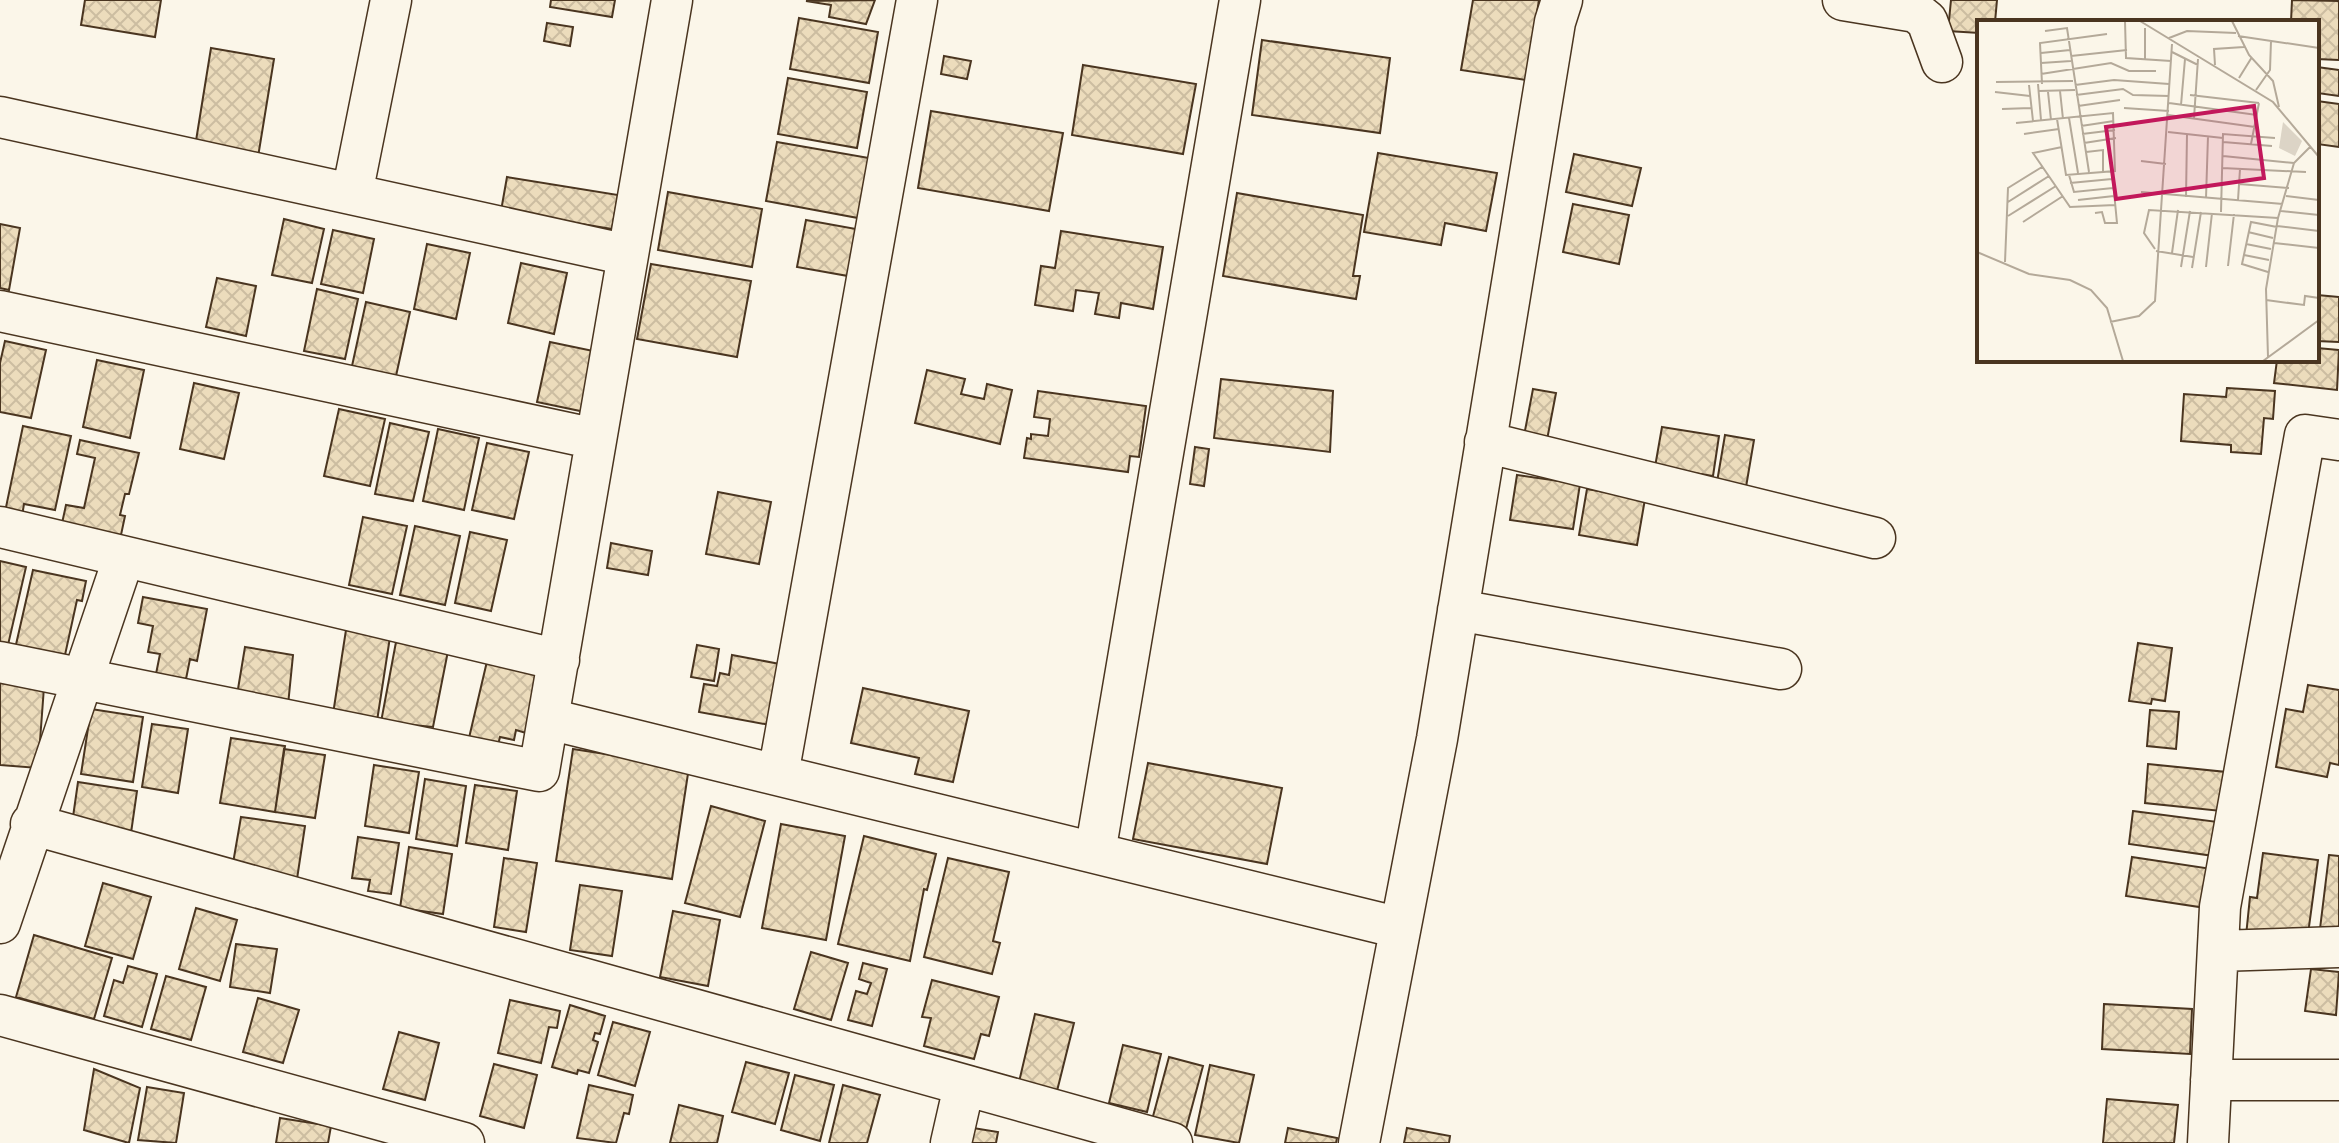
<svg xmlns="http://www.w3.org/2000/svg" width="2339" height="1143" viewBox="0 0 2339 1143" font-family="'Golos Text',sans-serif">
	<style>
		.building { fill: url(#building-cross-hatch); stroke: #4a3520; stroke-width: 2 }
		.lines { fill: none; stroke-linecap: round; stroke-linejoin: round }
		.minor-casing { stroke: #4a3520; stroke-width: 43 }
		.minor { stroke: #fbf6e9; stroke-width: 40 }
		.inset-road { fill: none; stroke: #b4a999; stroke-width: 2 }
		.view { fill: #c2185b; fill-opacity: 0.15; stroke: #c2185b; stroke-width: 4 }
		.inset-edge { fill: none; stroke: #4a3520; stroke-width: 4 }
	</style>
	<defs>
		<pattern id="building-cross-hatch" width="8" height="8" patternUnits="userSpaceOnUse" patternTransform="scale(2)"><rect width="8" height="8" fill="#ecdcbc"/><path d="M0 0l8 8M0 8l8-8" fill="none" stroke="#ccbda1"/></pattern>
	</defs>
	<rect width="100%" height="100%" fill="#fbf6e9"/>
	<path class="building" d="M85 0H161L155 37 81 25Z
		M551 0H615L612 17 550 7Z
		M875 0 866 24 829 17 831 5 806 1Z
		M1473 0H1539L1526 80 1461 70Z
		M1951 0H1997L1995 22H1979V33L1948 31Z
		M2292 0 2339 1V60L2317 59V22H2291Z
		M799 18 878 32 869 83 790 69Z
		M547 23 573 27 570 46 544 41Z
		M1262 40 1390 58 1380 133 1252 115Z
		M211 48 274 59 258 157 195 147Z
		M944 56 971 61 967 79 941 74Z
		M1083 65 1196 84 1183 154 1072 135Z
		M2317 67 2339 70V96L2317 93Z
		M788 78 867 92 857 148 778 134Z
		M2317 101 2339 104V147L2317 144Z
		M931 111 1063 133 1049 211 918 188Z
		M777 142 869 158 858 218 766 201Z
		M1378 153 1497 173 1486 231 1445 223 1441 245 1364 232Z
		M1574 154 1641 168 1632 206 1566 192Z
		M507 177 618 195 612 229 501 211Z
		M668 192 762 209 752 267 658 250Z
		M1237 193 1363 215 1353 276H1360L1356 299 1223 276Z
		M1573 204 1629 215 1619 264 1563 252Z
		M284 219 324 229 312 283 272 275Z
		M806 220 856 229 848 276 797 267Z
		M0 224 20 228 9 290 0 288Z
		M333 230 374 239 363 293 321 284Z
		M1061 231 1163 247 1153 309 1121 303 1119 318 1095 314 1099 293 1076 290 1073 311 1035 305 1041 266 1055 268Z
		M427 244 470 253 456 319 414 309Z
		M521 263 567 273 554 334 508 323Z
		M651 264 751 281 737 357 637 339Z
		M217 278 256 286 246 336 206 327Z
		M317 289 358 299 345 359 304 351Z
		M2317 295 2339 297V342L2317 341Z
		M366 302 410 312 396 376 352 366Z
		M5 341 46 350 31 418 0 412V363Z
		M550 342 598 352 585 412 537 402Z
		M2317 348 2339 350 2337 390 2274 383 2277 360H2317Z
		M97 360 144 370 130 438 83 427Z
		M927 370 965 379 961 394 984 399 987 384 1012 390 1000 444 915 423Z
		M1221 379 1333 391 1330 452 1214 438Z
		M194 383 239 393 224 459 180 449Z
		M2227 388 2275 391 2273 419 2264 418 2261 454 2231 452V445L2181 441 2184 394 2226 397Z
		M1533 389 1556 393 1546 445 1523 441Z
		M1038 391 1146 406 1139 457 1130 456 1128 472 1024 458 1027 438 1031 439V434L1048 436 1050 419 1034 417Z
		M339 409 385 419 370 486 324 476Z
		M390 423 429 432 413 501 375 494Z
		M23 426 71 436 55 510 24 504 22 516 5 512Z
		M1662 427 1719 436 1713 476 1655 467Z
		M438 429 479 438 464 510 423 501Z
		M1725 435 1754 440 1746 487 1717 482Z
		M80 440 139 453 129 494H125L120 515 125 516 121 535 61 528 66 505 84 508 95 458 77 454Z
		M487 443 529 452 514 519 472 510Z
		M1195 447 1209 449 1204 486 1190 484Z
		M1517 475 1580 484 1573 529 1510 520Z
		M1587 489 1645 499 1637 545 1579 535Z
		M718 492 771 502 759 564 706 554Z
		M363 517 407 526 392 594 349 585Z
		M415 526 460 536 445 605 400 595Z
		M470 532 507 540 491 611 455 603Z
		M611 543 652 551 648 575 607 568Z
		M0 561 26 567 8 645 0 644Z
		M33 570 86 581 82 601 77 600 65 655 15 649Z
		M143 597 207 609 197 661 190 659 186 679 156 674 160 654 148 652 153 626 138 623Z
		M346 630 390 637 377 721 333 714Z
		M396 642 448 651 433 727 381 722Z
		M2138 643 2172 648 2165 701 2152 699 2151 704 2129 701Z
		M697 645 719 649 714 681 691 677Z
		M245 647 293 655 288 705 237 695Z
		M732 655 780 664 770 725 699 712 704 684 717 686 720 673 729 675Z
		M488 657 541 670 526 733 516 730 514 740 500 737 498 745 469 738Z
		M0 683 44 687 38 768 0 765Z
		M2308 685 2339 690V765L2330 763 2327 777 2276 767 2286 709 2303 712Z
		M863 688 969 711 953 782 915 774 919 758 851 743Z
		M91 709 143 717 133 782 81 774Z
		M2150 710 2179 712 2176 749 2147 746Z
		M152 724 188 729 178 793 142 787Z
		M231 738 285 746 275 812 220 803Z
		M284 749 325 755 315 818 275 812Z
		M573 749 689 767 672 879 556 861Z
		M1148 763 1282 788 1267 864 1133 839Z
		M2148 764 2226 772 2221 811 2145 803Z
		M374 765 419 772 409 833 365 826Z
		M425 779 466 786 457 846 416 839Z
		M78 782 137 791 130 840 71 831Z
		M475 785 517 791 508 850 466 843Z
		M711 806 765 821 740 917 685 903Z
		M2133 811 2218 822 2214 856 2129 844Z
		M241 817 305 826 297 879 232 869Z
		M781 824 845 836 826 940 762 928Z
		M864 836 936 854 927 890 924 889 910 961 838 944Z
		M358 837 399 843 391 894 368 891 370 880 352 878Z
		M409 847 452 854 443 914 400 908Z
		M2263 853 2318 860 2308 934 2246 936 2250 897 2257 898Z
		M2329 855 2339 856V939L2319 937Z
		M2132 857 2212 869 2206 908 2126 896Z
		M504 858 537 863 526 932 494 927Z
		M948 858 1009 872 993 941 1000 943 992 974 924 957Z
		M103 883 151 897 133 959 85 946Z
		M580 885 622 891 612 956 570 950Z
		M196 908 237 920 220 981 179 969Z
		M673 911 720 920 708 986 660 977Z
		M34 935 112 958 94 1019 16 997Z
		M236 944 277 949 270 993 230 987Z
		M811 952 848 963 831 1020 794 1009Z
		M863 963 887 969 872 1026 848 1020 856 991 867 994 871 983 859 979Z
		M128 966 157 974 142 1027 104 1016 114 980 123 983Z
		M2311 969 2339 972 2336 1015 2305 1011Z
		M166 976 206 987 191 1040 151 1029Z
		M932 980 999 997 989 1036 981 1034 974 1059 924 1046 931 1018 922 1017Z
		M258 998 299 1010 283 1063 243 1052Z
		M510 1000 560 1011 557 1028 549 1027 541 1063 498 1053Z
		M2104 1004 2192 1009 2190 1054 2102 1049Z
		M570 1005 605 1016 600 1034 595 1033 593 1040 598 1042 589 1073 578 1070 577 1074 552 1067Z
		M1035 1014 1074 1023 1057 1091 1019 1082Z
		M613 1022 650 1032 635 1086 598 1075Z
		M399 1032 439 1043 425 1100 383 1089Z
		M1123 1045 1161 1054 1147 1112 1109 1103Z
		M1169 1057 1203 1066 1186 1129 1152 1120Z
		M746 1062 789 1073 775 1124 732 1112Z
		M494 1064 537 1075 524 1128 480 1116Z
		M1210 1065 1254 1075 1239 1143 1195 1135Z
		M94 1069 140 1088 129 1143 84 1130Z
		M795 1075 834 1085 820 1141 781 1130Z
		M589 1085 633 1095 629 1114 624 1113 616 1143 577 1138Z
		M843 1085 880 1095 867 1143H829Z
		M147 1087 184 1093 176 1143 138 1140Z
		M2107 1099 2178 1105 2174 1143H2103Z
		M679 1105 723 1116 717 1143H670Z
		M280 1118 331 1126 328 1143H276Z
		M967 1127 998 1132 996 1143H964Z
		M1288 1128 1337 1138 1336 1143H1285Z
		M1407 1128 1450 1136 1449 1143H1404Z"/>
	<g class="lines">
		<g class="minor-casing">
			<path id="minor" d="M1843 0 1916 12 1927 21 1942 62
				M0 117 628 255
				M352 194 391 0
				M0 311 596 439
				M1485 442 1875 538
				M0 527 559 660
				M1458 610 1781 669
				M0 662 539 771 672 0
				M549 719 1400 928
				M778 775 917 0
				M31 824 1172 1143
				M1095 853 1240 0
				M0 923 124 557
				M2218 951 2339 947
				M0 1015 464 1143
				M2211 1080H2339
				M951 1143 964 1086
				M1359 1143 1437 739 1555 22 1562 0
				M2208 1143 2220 907 2305 435 2339 440"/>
		</g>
		<use href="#minor" class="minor"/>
	</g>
	<g transform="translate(1977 20)">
		<rect width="342" height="342" fill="#fbf6e9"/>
		<path d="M306 102 325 121 318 136 302 128Z" fill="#dcd4c6"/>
		<path class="inset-road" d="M93 1H118M148 1 149 38 194 41M163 1 296 82 342 137M255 1 272 35 296 61 302 87M168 8V39M68 11 90 8 112 152M261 16 342 28M192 18 210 11 259 13M195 32 221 45M64 33 93 30M94 36 150 30M64 43 94 41M238 45 237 29 267 27M64 54 134 43 152 51H179M262 58 275 37M19 62 96 61M61 64 64 100M65 64 63 23 130 14M52 65 56 101M98 65 137 60 192 64M279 70 293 50 294 21M62 71 98 70M83 71 86 99M18 72 53 76M71 72 74 100M99 75 146 69 156 75 192 76M213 75 282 83M192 83 280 95M204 85 208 39M101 86 143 80M147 88 192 91M25 89 54 88M191 95 278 107M92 98 101 153M217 98 221 39M39 103 136 93 138 151 89 155 80 99M104 106 137 101M191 112 246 118M47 114 82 109M105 114 138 110M246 122 295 126M107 123 139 118M274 124 282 83M85 127 56 133 93 187 138 185M109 132 126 130V151M246 136 317 143M164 141 189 144M245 148 329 152M92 155 97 172 136 168M93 163 135 159M262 164 312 168M164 172 306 184M309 176 342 180M209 177 210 114M229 178 231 116M101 180 137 176M261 180 263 149M31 182 72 156M304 191 342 195M244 192 246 114 298 118M118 193 125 192 128 203H140L135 151M31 196 79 166M46 202 86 176M300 206 342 211M271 212 296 218M297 223 342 228M269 224 294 229M178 229 167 213 172 190 301 198M179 231 216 237M0 232 52 254 93 260 114 270 130 288 146 341M195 233 201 190M267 235 292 240M28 242 31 168 65 147M251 246 257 194M204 247 213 191M229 247 235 193M215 248 224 192M291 252 265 244 274 202 300 207M289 280 327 285 328 276 342 278M133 302 162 296 178 281 195 24M291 337 289 269 301 198 317 143 333 127M286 341 342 300"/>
		<path class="view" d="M277 86 287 158 139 179 129 107Z"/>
		<rect width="342" height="342" class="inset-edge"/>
	</g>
</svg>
